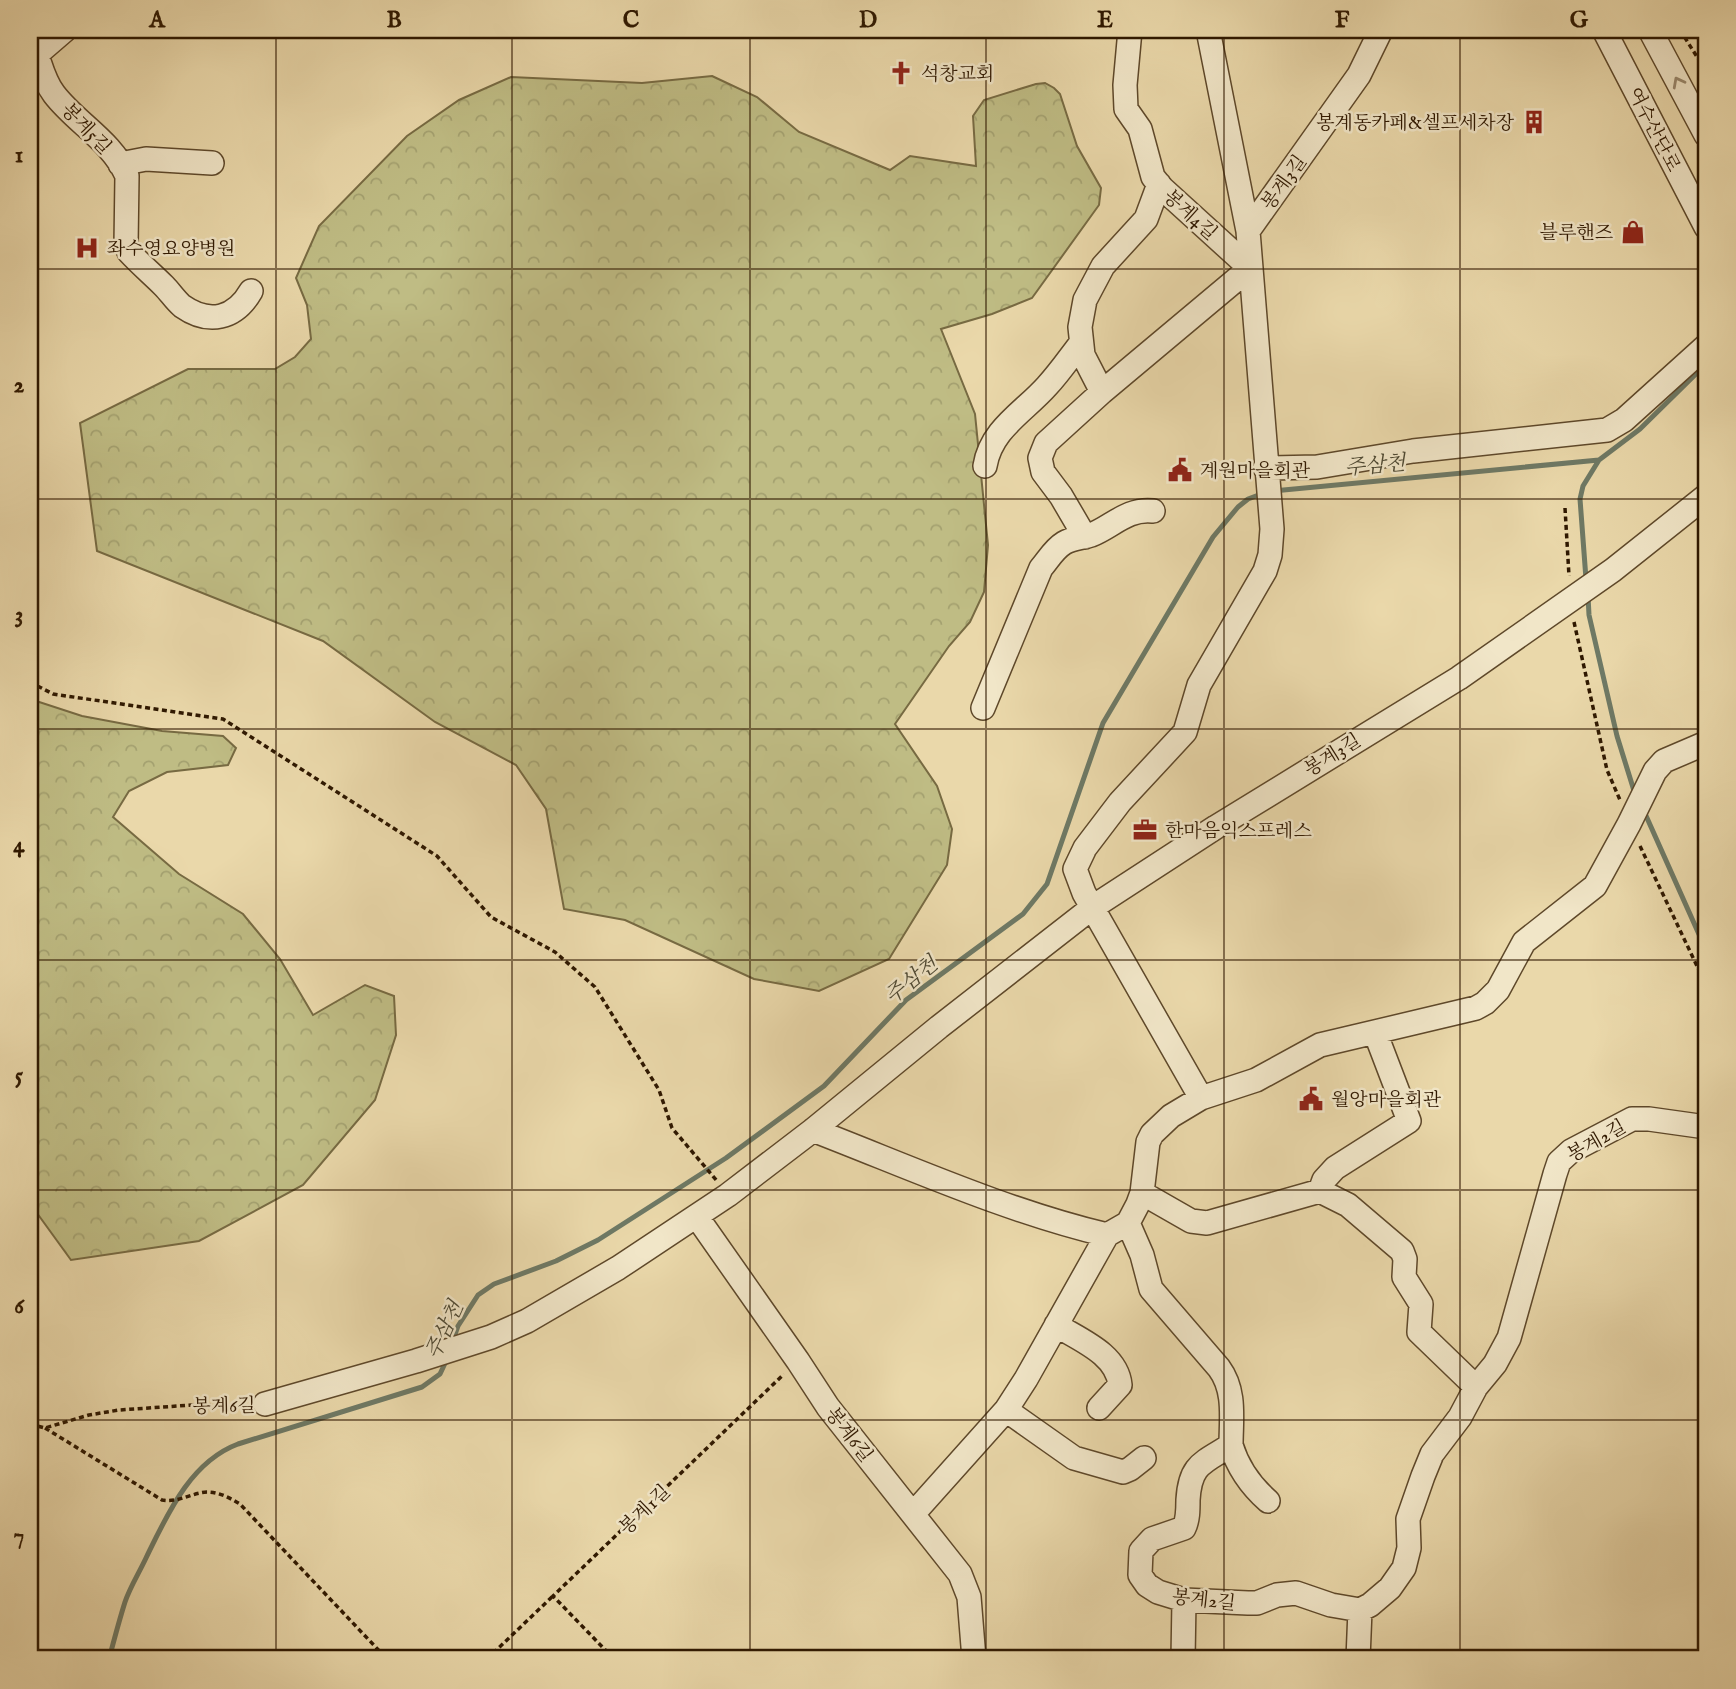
<svg xmlns="http://www.w3.org/2000/svg" width="1736" height="1689" viewBox="0 0 1736 1689" font-family="'IM FELL English','Noto Serif KR',serif">
	<style>
		.forest { fill: url(#forest-crowns); stroke: #776a42; stroke-width: 2 }
		.lines { fill: none; stroke-linecap: round; stroke-linejoin: round }
		.stream { stroke: #6e7965; stroke-width: 5 }
		.minor-casing { stroke: #5e482a; stroke-width: 26 }
		.path { stroke: #2f1800; stroke-width: 3.5; stroke-dasharray: 5 3.5; stroke-linecap: butt }
		.minor { stroke: #f1e6c8; stroke-width: 23 }
		.oneway { stroke: #9a896e }
		.grid { fill: none; stroke: #2f1800; stroke-width: 2; stroke-opacity: 0.55 }
		.labels { text-anchor: middle; stroke-width: 5; stroke-linejoin: round; paint-order: stroke }
		.poi-label { font-size: 19px; fill: #2f1800; stroke: #f1e6c8; text-anchor: start }
		.street-label { font-size: 19px; fill: #2f1800; stroke: #f1e6c8 }
		.water-label { font-size: 21px; font-style: italic; fill: #4e4933; stroke: #f1e6c8 }
		.neatline { fill: none; stroke: #2f1800; stroke-width: 2.5 }
		.grid-label { font-size: 23px; text-anchor: middle; font-weight: bold; fill: #2f1800 }
	</style>
	<defs>
		<pattern id="forest-crowns" width="20" height="18" patternUnits="userSpaceOnUse" patternTransform="scale(1.75)"><rect width="20" height="18" fill="#bfbc84"/><path d="M2 6a3 3 0 1 1 6 0M12 15a3 3 0 1 1 6 0" fill="none" stroke="#a4a170"/></pattern>
	</defs>
	<rect width="100%" height="100%" fill="#ead8aa"/>
	<filter id="stains"><feTurbulence type="fractalNoise" baseFrequency=".00286" numOctaves="4"/><feColorMatrix values="0 0 0 0 .2 0 0 0 0 .09 0 0 0 0 .02 0 0 0 .5 -.17"/></filter>
	<radialGradient id="worn" r=".72"><stop offset=".6" stop-color="#630" stop-opacity="0"/><stop offset="1" stop-color="#630" stop-opacity=".3"/></radialGradient>
	<path class="forest" d="M712 76 757 97 799 132 890 170 910 156 976 166 973 116 984 100 1036 84 1045 83 1054 88 1060 94 1077 146 1101 188 1099 205 1032 298 992 314 941 329 975 414 988 545 984 592 970 622 949 646 895 724 937 786 952 829 947 865 889 959 819 991 754 979 625 920 564 909 546 809 516 765 435 722 323 641 97 551 80 423 188 369H275L295 357 311 339 307 305 296 278 319 226 407 136 459 100 511 77 642 83Z
		M30 699 82 716 162 731 223 736 236 748 228 765 167 772 129 791 113 817 179 874 243 914 280 959 313 1015 365 985 394 996 396 1035 375 1100 303 1185 199 1241 71 1260 34 1209H30Z"/>
	<g class="lines">
		<path class="stream" d="M1273 491 1599 460 1640 429 1706 364
			M1586 579 1580 499 1583 486 1599 460
			M1588 596 1589 615 1617 736 1635 794
			M1643 809 1706 950
			M452 1343 458 1326 478 1295 494 1284 556 1261 598 1240 726 1158 824 1086 906 1000 1023 914 1047 884 1103 723 1213 537 1238 507 1248 499 1264 493
			M109 1659C114 1640 119 1621 125 1602 130 1587 139 1573 146 1558 167 1515 190 1462 238 1444L422 1387 440 1374 447 1359"/>
		<g class="minor-casing">
			<path id="minor" d="M1604 30 1706 227
				M1650 30 1706 135
				M30 39C40 57 41 77 54 94 76 123 112 141 127 176L126 245 129 252C140 264 152 274 164 286 170 292 175 300 182 306 209 325 235 319 251 291
				M36 55 65 30
				M120 164 146 159 212 163
				M1248 231 1359 75 1381 30
				M1102 392 1083 355 1080 327 1085 300 1103 266 1146 219 1159 184
				M985 466C991 429 1024 412 1047 386 1060 372 1070 357 1081 343
				M1265 468 1317 467 1413 451 1607 430 1624 420 1706 346
				M1085 537 1061 496 1043 472 1040 458 1046 443 1102 392 1250 268 1162 188 1153 177 1140 129 1126 109 1125 85 1130 30
				M983 708 1041 568C1048 560 1054 549 1064 543 1072 538 1082 538 1091 535 1112 527 1127 508 1153 511
				M1201 1098 1084 893 1075 869 1085 848 1120 802 1185 732 1199 685 1265 571 1270 555 1272 529 1248 231 1208 30
				M813 1130C909 1167 1006 1211 1107 1235
				M1142 1193 1191 1221 1207 1223 1320 1191 1324 1180 1335 1168 1409 1121 1375 1032
				M697 1217 798 1361 828 1407 960 1574 969 1597 974 1659
				M1128 1223 1142 1255 1151 1289 1219 1368C1236 1391 1231 1419 1231 1445 1203 1463 1190 1464 1188 1500 1188 1510 1188 1520 1184 1528L1152 1539 1141 1551 1140 1575 1147 1585 1158 1592 1184 1600 1248 1603H1257L1277 1595 1296 1593 1331 1605 1360 1610 1370 1605 1390 1588 1404 1568 1409 1548 1408 1519 1423 1476 1432 1454 1460 1417 1476 1387 1419 1332 1421 1304 1404 1277 1405 1259 1402 1251 1348 1205 1320 1191
				M1056 1325C1080 1340 1117 1354 1120 1385L1099 1408
				M1476 1387 1495 1364 1509 1338 1555 1174 1559 1162 1571 1151 1632 1119H1649L1706 1127
				M265 1404 416 1361 491 1337 527 1321 618 1268 728 1195 813 1130 939 1027 1093 907 1216 827 1459 678 1613 570 1706 496
				M1006 1410 1074 1458 1123 1472 1130 1469 1144 1458
				M1231 1445C1238 1468 1251 1486 1268 1501
				M913 1514 1006 1410 1026 1379 1107 1235 1128 1223 1138 1204 1142 1193 1148 1142 1152 1134 1171 1116 1201 1098 1256 1080 1320 1045 1476 1008 1485 1003 1498 990 1524 942 1595 886 1629 824 1655 771 1664 761 1706 743
				M1183 1659 1184 1600
				M1358 1659 1360 1610"/>
		</g>
		<path class="path" d="M1680 30 1706 71
			M1565 508 1569 576
			M1574 622 1607 770 1620 800
			M30 682 53 694 223 719 437 856 491 917 555 952 595 987 659 1090 672 1128 717 1181
			M1640 846 1706 985
			M30 1424 45 1428 89 1415 119 1410 192 1405 245 1404
			M45 1428 162 1500C178 1503 191 1493 207 1492 219 1492 230 1498 240 1504L387 1659
			M487 1659 553 1596
			M614 1659 553 1596 784 1374"/>
		<use href="#minor" class="minor"/>
	</g>
	<defs><path id="oneway-chevron" d="M-2-3.5L2.5 0L-2 3.5" fill="none" stroke-width="1.6" stroke-linecap="round" stroke-linejoin="round" transform="scale(1.75)"/></defs>
	<use class="oneway" href="#oneway-chevron" transform="translate(1678 82) rotate(-118)"/>
	<path class="grid" d="M276 30V1659M512 30V1659M750 30V1659M986 30V1659M1224 30V1659M1460 30V1659M30 269H1706M30 499H1706M30 729H1706M30 960H1706M30 1190H1706M30 1420H1706"/>
	<defs>
		<g id="church-bare" transform="scale(1.89)"><path d="M-1.2-6h2.4v3.5h3.3v2.4h-3.3V6h-2.4V-.1h-3.3v-2.4h3.3Z" fill="#8f2418" stroke="#f1e6c8" stroke-width="2.5" paint-order="stroke"/></g>
		<g id="building-bare" transform="scale(1.89)"><path d="M-4-6H4V6H1V3H-1V6H-4ZM-2.5-4.3h1.7v1.8h-1.7ZM.8-4.3h1.7v1.8H.8ZM-2.5-1h1.7V.8h-1.7ZM.8-1h1.7V.8H.8Z" fill="#8f2418" stroke="#f1e6c8" stroke-width="2.5" paint-order="stroke"/></g>
		<g id="shop-bare" transform="scale(1.89)"><path d="M-5-2.5h2.3a2.7 3.5 0 0 1 5.4 0H5L5.5 6h-11ZM-1.5-2.5h3a1.5 2.3 0 0 0-3 0Z" fill="#8f2418" stroke="#f1e6c8" stroke-width="2.5" paint-order="stroke"/></g>
		<g id="hospital-bare" transform="scale(1.89)"><path d="M-5-5h3v3.5h4V-5h3V5h-3V1.5h-4V5h-3Z" fill="#8f2418" stroke="#f1e6c8" stroke-width="2.5" paint-order="stroke"/></g>
		<g id="civic-bare" transform="scale(1.89)"><path d="M-.6-6.5H3V-4.5H.6V-3L4-1V1h2V6H-6V1h2V-1L-.6-3ZM-1.2 2.5V6h2.4V2.5Z" fill="#8f2418" stroke="#f1e6c8" stroke-width="2.5" paint-order="stroke"/></g>
		<g id="office-bare" transform="scale(1.89)"><path d="M-6-3h4V-5.5h4V-3h4V5H-6ZM-1-4.5V-3h2v-1.5ZM-6 0V1H6V0Z" fill="#8f2418" stroke="#f1e6c8" stroke-width="2.5" paint-order="stroke"/></g>
	</defs>
	<g fill-rule="evenodd">
		<use href="#church-bare" x="901" y="73"/>
		<use href="#building-bare" x="1534" y="122"/>
		<use href="#shop-bare" x="1633" y="232"/>
		<use href="#hospital-bare" x="87" y="248"/>
		<use href="#civic-bare" x="1180" y="470"/>
		<use href="#office-bare" x="1145" y="830"/>
		<use href="#civic-bare" x="1311" y="1099"/>
	</g>
	<g class="labels">
		<g class="poi-label">
			<text x="921" y="80">석창교회</text>
			<text x="1514" y="129" text-anchor="end">봉계동카페&amp;셀프세차장</text>
			<text x="1613" y="239" text-anchor="end">블루핸즈</text>
			<text x="107" y="255">좌수영요양병원</text>
			<text x="1200" y="477">계원마을회관</text>
			<text x="1165" y="837">한마음익스프레스</text>
			<text x="1331" y="1106">월앙마을회관</text>
		</g>
		<g class="street-label">
			<text transform="translate(87 128) rotate(46)" y="7">봉계5길</text>
			<text transform="translate(1655 129) rotate(63)" y="7">여수산단로</text>
			<text transform="translate(1283 182) rotate(-54)" y="7">봉계3길</text>
			<text transform="translate(1191 214) rotate(42)" y="7">봉계4길</text>
			<text transform="translate(1332 754) rotate(-32)" y="7">봉계3길</text>
			<text transform="translate(1596 1140) rotate(-30)" y="7">봉계2길</text>
			<text transform="translate(224 1405) rotate(-1)" y="7">봉계6길</text>
			<text transform="translate(850 1434) rotate(52)" y="7">봉계6길</text>
			<text transform="translate(644 1509) rotate(-44)" y="7">봉계1길</text>
			<text transform="translate(1204 1599) rotate(6)" y="7">봉계2길</text>
		</g>
		<g class="water-label">
			<text transform="translate(1375 465) rotate(-5)" y="7">주삼천</text>
			<text transform="translate(911 980) rotate(-39)" y="7">주삼천</text>
			<text transform="translate(444 1330) rotate(-65)" y="7">주삼천</text>
		</g>
	</g>
	<rect width="1736" height="1689" fill="none" stroke="#ead8aa" stroke-width="77"/>
	<rect x="38" y="38" width="1660" height="1612" class="neatline"/>
	<g class="grid-label">
		<text x="157" y="27">A</text>
		<text x="394" y="27">B</text>
		<text x="631" y="27">C</text>
		<text x="868" y="27">D</text>
		<text x="1105" y="27">E</text>
		<text x="1342" y="27">F</text>
		<text x="1579" y="27">G</text>
		<text x="19" y="162">1</text>
		<text x="19" y="392">2</text>
		<text x="19" y="622">3</text>
		<text x="19" y="852">4</text>
		<text x="19" y="1083">5</text>
		<text x="19" y="1313">6</text>
		<text x="19" y="1543">7</text>
	</g>
	<rect width="100%" height="100%" filter="url(#stains)"/>
	<rect width="100%" height="100%" fill="url(#worn)"/>
</svg>
